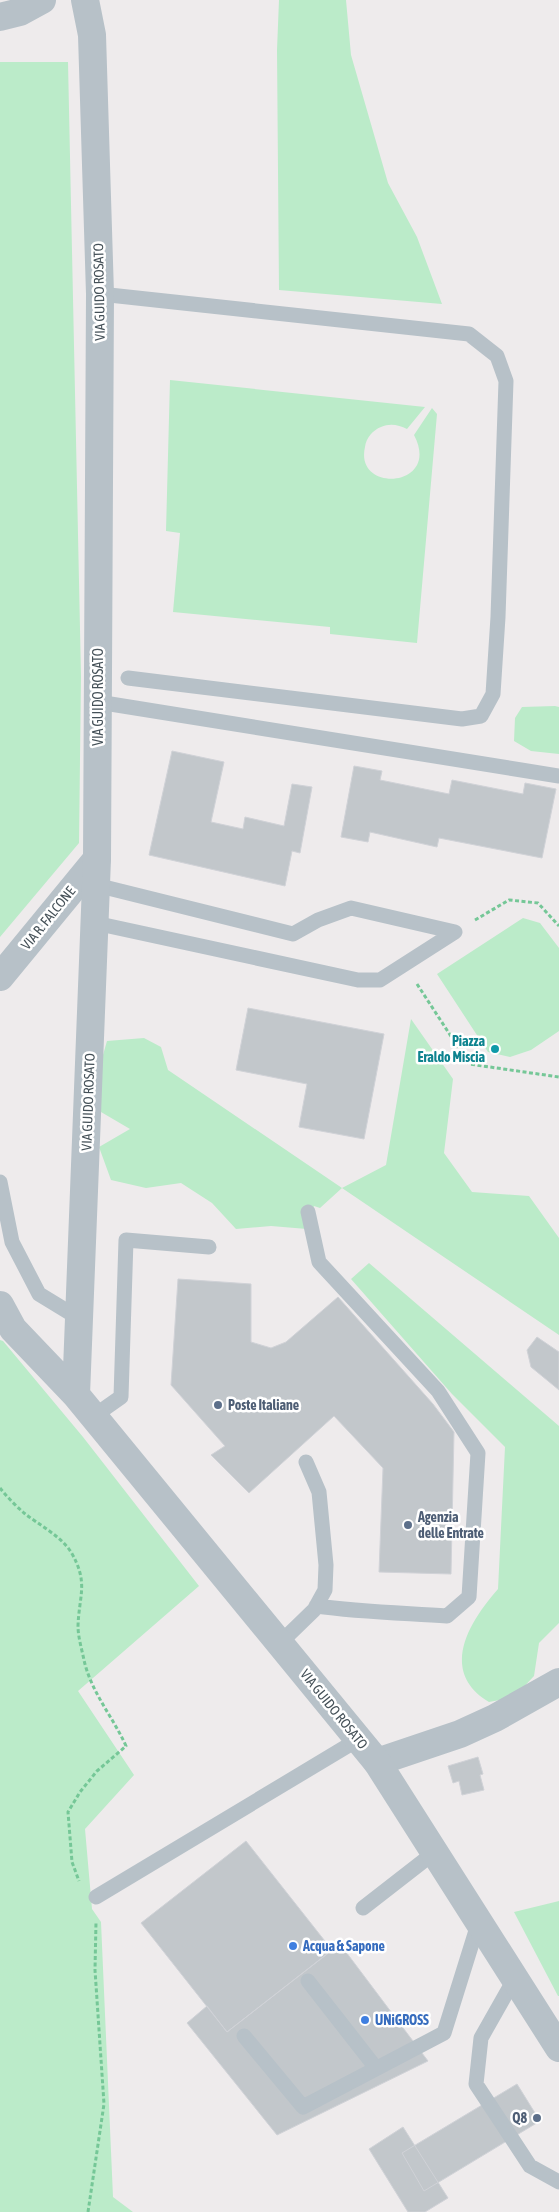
<svg xmlns="http://www.w3.org/2000/svg" width="559" height="2212" viewBox="0 0 559 2212" font-family="'Asap Condensed',sans-serif">
	<style>
		.green { fill: #bbebc9 }
		.building { fill: #c2c7cb; stroke: #d0d2d7 }
		.lines { fill: none; stroke-linecap: round; stroke-linejoin: round }
		.path { stroke: #75c797; stroke-width: 3; stroke-dasharray: 4 2.5; stroke-linecap: butt }
		.service { stroke: #b7c1c8; stroke-width: 15 }
		.minor { stroke: #b7c1c8; stroke-width: 28 }
		.tertiary { stroke: #b7c1c8; stroke-width: 28 }
		.culture-dot { fill: #0f9aa8; stroke: #fff; stroke-width: 2 }
		.service-dot { fill: #5c6f8a; stroke: #fff; stroke-width: 2 }
		.shop-dot { fill: #3f7fe0; stroke: #fff; stroke-width: 2 }
		.labels { text-anchor: middle; stroke-width: 5; stroke-linejoin: round; paint-order: stroke }
		.street-label { font-size: 14px; fill: #455158; stroke: #fff }
		.culture-label { font-size: 14px; font-weight: bold; fill: #0d838f; stroke: #fff; text-anchor: end }
		.service-label { font-size: 14px; font-weight: bold; fill: #4e5e75; stroke: #fff; text-anchor: start }
		.shop-label { font-size: 14px; font-weight: bold; fill: #366cbe; stroke: #fff; text-anchor: start }
	</style>
	<rect width="100%" height="100%" fill="#eeebec"/>
	<path class="green" d="M279 0H346L351 55 388 183 417 237 442 304 279 290 277 50Z
		M0 62H68L81 676 79 843 0 937Z
		M170 380 425 407 407 429C399 425 390 423 381 427 373 430 366 438 365 447 354 494 442 488 414 435L432 408 437 414 417 643 330 634V627L173 612 180 533 166 531Z
		M555 706 559 707V754L531 751 514 741 515 718 522 707Z
		M523 918 540 923 559 948V1031L531 1050 510 1057 488 1052 437 974Z
		M411 1019 453 1079 444 1153 472 1192 529 1196 559 1238V1335L342 1188 320 1208 314 1206 307 1229 271 1226 236 1229 212 1203 181 1183 146 1188 111 1180 99 1147 130 1129 101 1112 97 1076 107 1041 144 1038 161 1047 168 1070 342 1188 386 1165Z
		M369 1263 559 1426V1623L539 1643 534 1676 518 1693 505 1699 489 1702C439 1672 468 1623 498 1589L505 1447 452 1394 351 1279Z
		M0 1340 3 1341 83 1437 199 1586 78 1691 134 1775 85 1829 92 1909 101 1922 113 2197 133 2212H0Z
		M559 1901V1996H558L514 1912Z"/>
	<path class="building" d="M172 751 224 762 211 822 243 829 245 817 284 826 292 784 312 787 300 853 292 851 285 886 149 855Z
		M354 766 382 771 380 780 449 794 452 780 523 794 525 783 556 789 542 858 439 838 437 847 370 832 368 842 341 837Z
		M248 1008 384 1034 364 1139 299 1127 307 1084 236 1070Z
		M178 1279 251 1284V1342L271 1348 286 1342 338 1297 433 1404 454 1432 451 1574 379 1572 383 1468 334 1416 249 1493 211 1455 225 1446 171 1385Z
		M537 1337 559 1352V1390L531 1367 527 1350Z
		M478 1757 483 1774 480 1775 484 1790 462 1795 459 1781 453 1783 448 1766Z
		M246 1841 332 1950 227 2032 141 1923Z
		M340 1944 428 2061 277 2135 187 2023 207 2006 227 2032Z
		M517 2084 540 2121 424 2191 402 2153Z
		M403 2127 448 2198 425 2212H408L369 2149Z"/>
	<g class="lines">
		<path class="path" d="M475 920 509 900 538 903 559 926
			M417 984 469 1064 559 1077
			M0 1488C7 1497 16 1506 24 1513 39 1525 61 1536 71 1552 89 1583 79 1595 78 1626 78 1637 82 1650 84 1660 91 1692 113 1717 126 1746L97 1771 80 1792 68 1812 72 1862 79 1881
			M88 2212 104 2104 95 1970 96 1922"/>
		<path class="service" d="M100 294 469 334 497 356 506 381 498 617 493 694 481 716 462 719 128 678
			M98 702 559 776
			M95 923 358 980H380L455 932 351 908 318 920 293 934 96 885
			M0 1182 12 1242 39 1294 80 1319
			M308 1212 319 1262 438 1391 478 1453 469 1597 447 1616C403 1613 360 1612 316 1606
			M94 1416 121 1397 126 1240 209 1247
			M280 1643 314 1610 325 1590 326 1565 319 1492 306 1462
			M96 1897 359 1739
			M363 1908 435 1852
			M515 1978 481 2038 476 2084 530 2166 559 2182
			M308 1981 376 2068
			M244 2036 303 2107 444 2033 479 1921"/>
		<path class="minor" d="M0 977 97 859
			M377 1762 460 1734 495 1718 559 1682"/>
		<path class="tertiary" d="M0 17 20 12 42 0
			M0 1305 13 1329 76 1395 377 1762 559 2048
			M76 1395 97 859 100 294 92 35 85 0"/>
	</g>
	<circle class="culture-dot" cx="495" cy="1049" r="5"/>
	<g class="service-dot">
		<circle cx="218" cy="1405" r="5"/>
		<circle cx="408" cy="1525" r="5"/>
		<circle cx="537" cy="2118" r="5"/>
	</g>
	<g class="shop-dot">
		<circle cx="293" cy="1946" r="5"/>
		<circle cx="365" cy="2020" r="5"/>
	</g>
	<g class="labels">
		<g class="street-label">
			<text transform="translate(99 292) rotate(-91)" y="5">VIA GUIDO ROSATO</text>
			<text transform="translate(98 697) rotate(-90)" y="5">VIA GUIDO ROSATO</text>
			<text transform="translate(48 918) rotate(-51)" y="5">VIA R. FALCONE</text>
			<text transform="translate(88 1102) rotate(-88)" y="5">VIA GUIDO ROSATO</text>
			<text transform="translate(334 1709) rotate(51)" y="5">VIA GUIDO ROSATO</text>
		</g>
		<g class="culture-label">
			<text x="485" y="1046">Piazza<tspan x="485" dy="16">Eraldo Miscia</tspan></text>
		</g>
		<g class="service-label">
			<text x="228" y="1410">Poste Italiane</text>
			<text x="418" y="1522">Agenzia<tspan x="418" dy="16">delle Entrate</tspan></text>
			<text x="527" y="2123" text-anchor="end">Q8</text>
		</g>
		<g class="shop-label">
			<text x="303" y="1951">Acqua &amp; Sapone</text>
			<text x="375" y="2025">UNiGROSS</text>
		</g>
	</g>
</svg>
